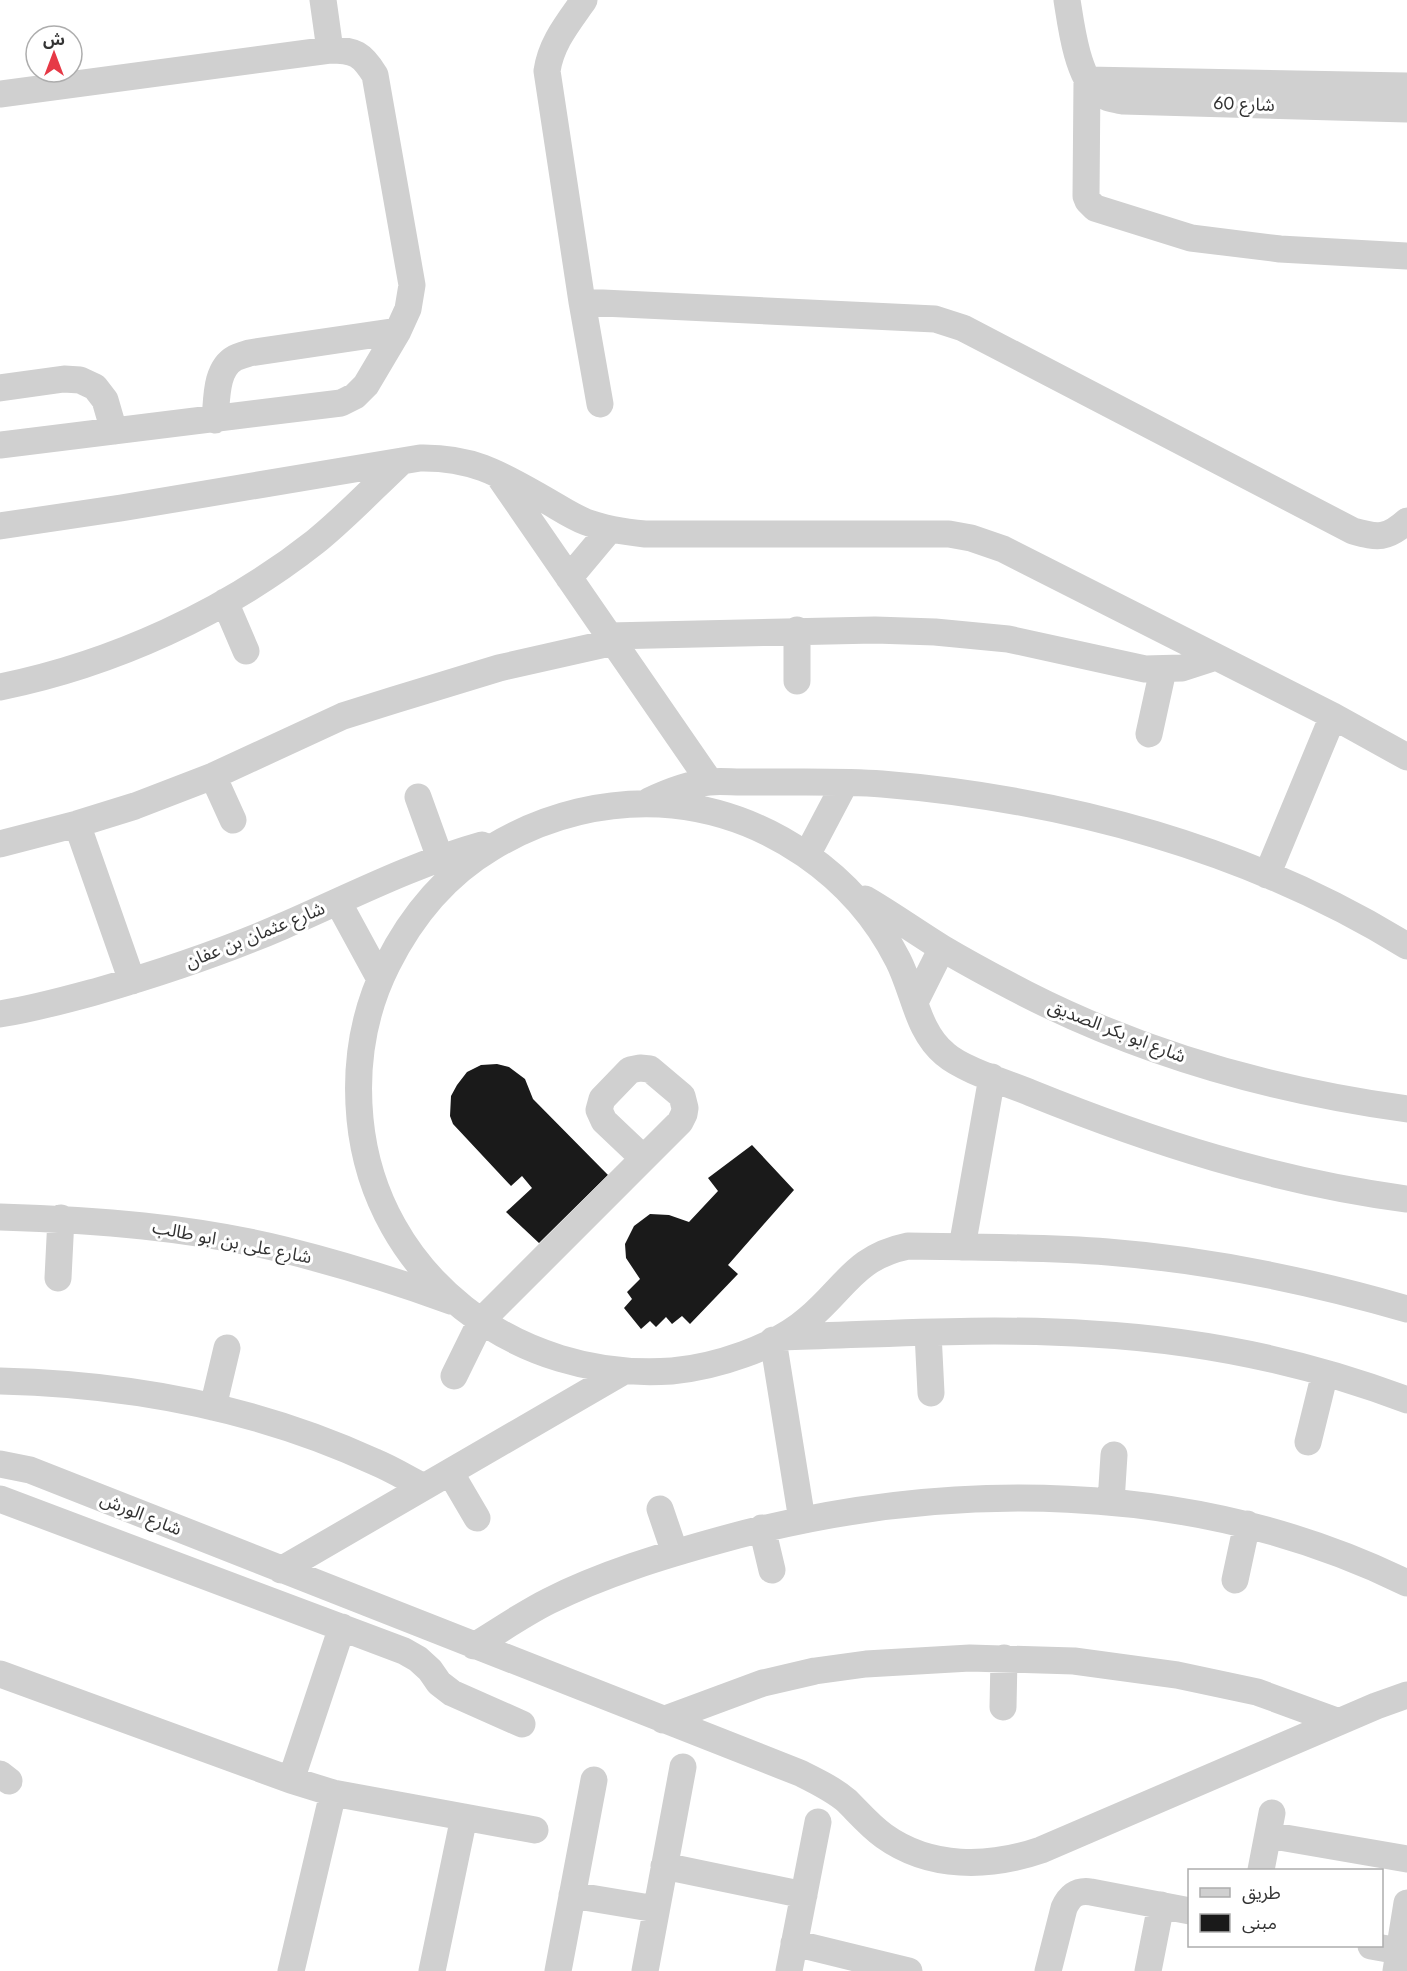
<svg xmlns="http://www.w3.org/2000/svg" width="1407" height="1971" viewBox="0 0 1407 1971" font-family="Jost,'Noto Sans Arabic',sans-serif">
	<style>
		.building { fill: #1a1a1a }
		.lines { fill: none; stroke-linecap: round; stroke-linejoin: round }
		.minor { stroke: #d0d0d0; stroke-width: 27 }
		.labels { text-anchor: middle; stroke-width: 6; stroke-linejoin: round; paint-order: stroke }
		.street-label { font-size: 18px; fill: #333; stroke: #fff }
	</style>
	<rect width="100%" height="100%" fill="#fff"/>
	<path class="building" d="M497 1064 509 1067 525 1079 533 1099 608 1175 539 1243 506 1212 532 1188 522 1176 511 1186 453 1124 450 1116 451 1096 457 1085 467 1072 481 1065Z
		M752 1145 794 1190 728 1265 738 1274 690 1324 682 1316 672 1324 666 1317 656 1327 650 1321 641 1329 624 1308 632 1299 627 1292 640 1279 626 1258 625 1244 634 1226 650 1214 669 1215 689 1222 718 1191 708 1178Z"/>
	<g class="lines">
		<path class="minor" d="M323 0 330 50
			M584 0C568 23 551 43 547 71L582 302 600 404
			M1067 0C1071 25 1077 75 1097 92 1105 98 1113 99 1123 101L1407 109
			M1087 80 1086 196 1088 201 1095 208 1191 238 1280 249 1407 256
			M1087 80 1407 86
			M0 94 330 50C355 50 362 54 375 75L412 285 408 309 398 331 366 385 355 396 341 403 0 445
			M582 302 935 319 963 328 1353 531C1378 538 1387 539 1407 521
			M0 388 64 379 80 380 95 387 105 400 114 431
			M215 420C217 400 215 369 235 358 239 356 244 355 249 353L398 331
			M501 479 710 782
			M0 526 121 508 420 458C475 457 503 476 549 502 561 509 573 517 586 522 605 529 625 532 645 534H949L971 538 1003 549 1333 716 1407 757
			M569 578 610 529
			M225 602 246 651
			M797 630V681
			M609 636 875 630 935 632 1008 639 1145 669 1182 668 1216 657
			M0 687C113 664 225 613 315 542 346 517 373 488 402 461
			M1149 734 1163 670
			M213 776 233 820
			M418 797 440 858
			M649 801C668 792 688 784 709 782 719 781 731 782 741 782 762 782 783 782 805 782 830 782 856 782 882 784 1065 799 1250 849 1407 946
			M77 824 132 981
			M0 844 77 824 135 806 213 776 343 716 394 700 499 668 614 642
			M807 855 845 783
			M1267 875 1333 716
			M865 899C891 914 916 932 942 948 969 964 997 979 1026 994 1144 1054 1276 1091 1407 1109
			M338 902 380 979
			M915 1002 942 948
			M0 1014C33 1009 65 1000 98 991 160 973 223 952 283 926 350 897 411 865 482 845
			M1407 1199C1277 1182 1152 1142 1031 1093 1007 1083 963 1070 945 1054 917 1031 914 991 898 960 855 875 768 815 673 805 609 799 545 815 491 848 444 876 411 917 387 965 363 1013 355 1066 360 1119 375 1276 517 1382 672 1371 715 1367 775 1348 808 1319 846 1287 855 1257 908 1246 975 1247 1042 1247 1108 1252 1210 1260 1310 1281 1407 1309
			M0 1217C96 1220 191 1227 285 1250 341 1264 396 1281 451 1301
			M962 1247 992 1077
			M58 1278 61 1218
			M928 1333 931 1393
			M782 1337C885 1334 989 1327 1092 1334 1198 1340 1307 1362 1407 1400
			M773 1340 802 1520
			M454 1376 481 1321 680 1122 684 1114 685 1108 682 1096 650 1069 640 1068 630 1070 602 1099 599 1110 604 1121 643 1158
			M0 1381C128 1384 258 1408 375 1462 392 1469 408 1479 424 1487
			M213 1407 227 1348
			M1308 1442 1325 1373
			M0 1464 30 1470 800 1773C816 1781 833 1789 847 1801 859 1813 870 1826 884 1836 930 1869 989 1868 1041 1850L1376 1706 1407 1695
			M450 1472 477 1518
			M0 1499 404 1651 418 1659 430 1670 439 1683 452 1693 522 1724
			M1111 1502 1114 1455
			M660 1509 675 1553
			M762 1528 772 1570
			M281 1570 624 1371
			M1235 1580 1247 1524
			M474 1646C499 1631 523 1614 549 1601 603 1574 662 1556 720 1540 945 1478 1194 1479 1407 1583
			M0 1674 291 1780 333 1793 535 1830
			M1003 1707 1004 1658
			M663 1720 763 1683 815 1671 866 1664 970 1658 1074 1661 1177 1675 1257 1692 1339 1722
			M0 1774 9 1781
			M291 1780 342 1627
			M1268 1835 1407 1859
			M664 1866 804 1895
			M1261 1870 1272 1813
			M572 1895 656 1909
			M794 1943 909 1971
			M1371 1946 1399 1951
			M291 1971 333 1793
			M432 1971 464 1817
			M558 1971 594 1780
			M645 1971 683 1767
			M789 1971 818 1822
			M1048 1971 1064 1908C1070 1895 1077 1890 1091 1892L1190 1911
			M1148 1971 1161 1905
			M1396 1971 1407 1903"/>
	</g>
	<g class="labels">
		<g class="street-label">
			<text transform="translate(1244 104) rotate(2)" y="6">شارع 60</text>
			<text transform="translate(255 935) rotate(-22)" y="6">شارع عثمان بن عفان</text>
			<text transform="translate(1117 1031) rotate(21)" y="6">شارع ابو بكر الصديق</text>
			<text transform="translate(232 1242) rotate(11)" y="6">شارع على بن ابو طالب</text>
			<text transform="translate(141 1514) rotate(22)" y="6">شارع الورش</text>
		</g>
	</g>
	<rect x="1188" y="1869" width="195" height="78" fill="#ffffff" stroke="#adadad" stroke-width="1.5"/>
	<rect x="1200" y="1888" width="30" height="9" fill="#d0d0d0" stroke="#adadad" stroke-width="1.5"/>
	<text x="1242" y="1899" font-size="18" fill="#333333">طريق</text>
	<rect x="1200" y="1914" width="30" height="18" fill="#1a1a1a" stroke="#adadad" stroke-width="1.5"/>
	<text x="1242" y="1929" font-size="18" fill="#333333">مبنى</text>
	<g transform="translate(54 54)"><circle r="28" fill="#ffffff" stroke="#adadad" stroke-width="1.5"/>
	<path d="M0-4.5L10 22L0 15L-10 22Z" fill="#e63946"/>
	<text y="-9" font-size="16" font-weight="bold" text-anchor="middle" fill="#333333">ش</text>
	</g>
</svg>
